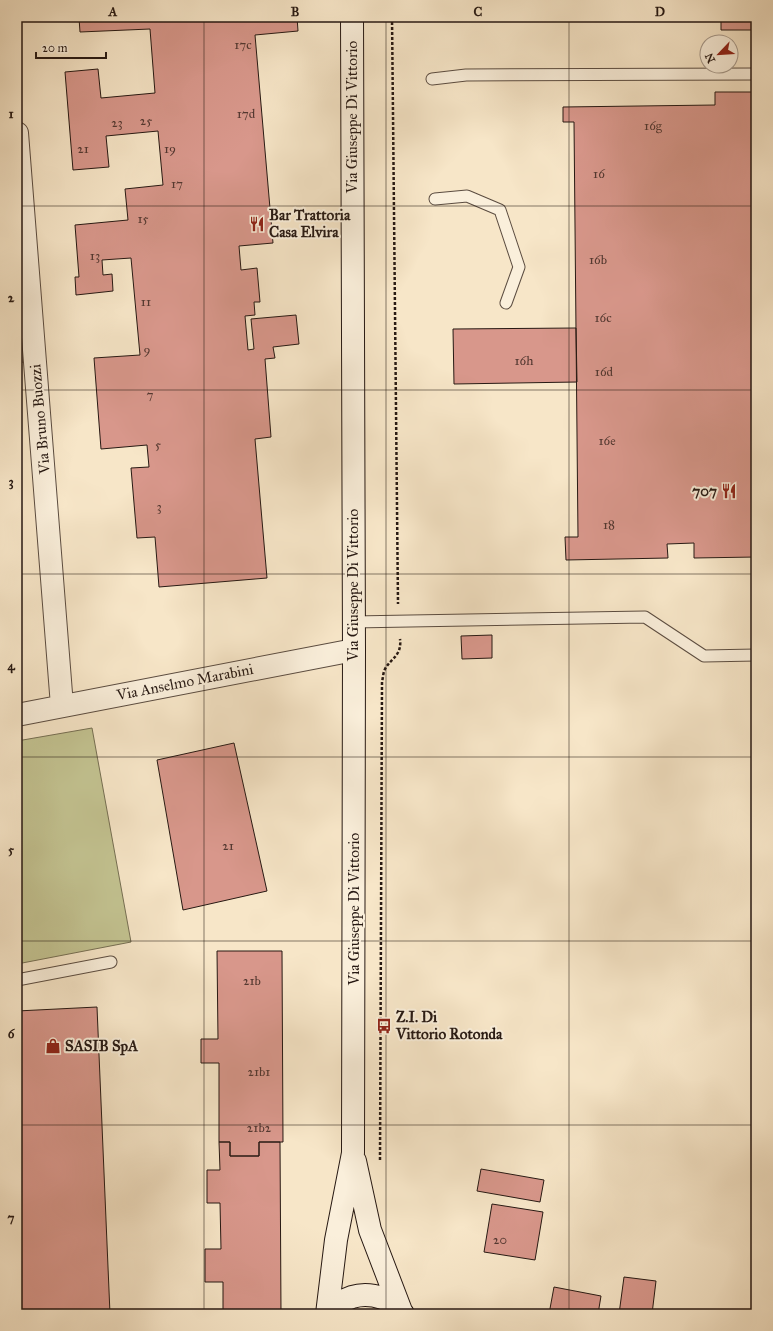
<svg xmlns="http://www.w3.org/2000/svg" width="773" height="1331" viewBox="0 0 773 1331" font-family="'IM FELL Great Primer',serif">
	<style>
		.green { fill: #c3c391; stroke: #756e52 }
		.building { fill: #d8978b; stroke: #271913 }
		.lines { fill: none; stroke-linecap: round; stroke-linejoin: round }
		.lane-casing { stroke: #5b4c40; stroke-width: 13 }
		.street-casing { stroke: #5b4c40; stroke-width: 24 }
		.secondary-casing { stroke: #271913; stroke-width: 24 }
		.path { stroke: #271913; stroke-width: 2.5; stroke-dasharray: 3 2; stroke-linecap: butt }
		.lane { stroke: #faefdb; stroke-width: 11 }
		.street { stroke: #faefdb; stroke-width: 22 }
		.secondary { stroke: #faefdb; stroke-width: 22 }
		.grid { fill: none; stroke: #271913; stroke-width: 1; stroke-opacity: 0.55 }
		.labels { text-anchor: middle; stroke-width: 4; stroke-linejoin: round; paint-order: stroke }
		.number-label { font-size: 13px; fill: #533831 }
		.street-label { font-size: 15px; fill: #271913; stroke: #faefdb }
		.poi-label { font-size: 15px; font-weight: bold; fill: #271913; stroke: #faefdb; text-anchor: start }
		.neatline { fill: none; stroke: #271913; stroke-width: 1.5 }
		.grid-label { font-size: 13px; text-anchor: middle; font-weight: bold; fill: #271913 }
	</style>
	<rect width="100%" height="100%" fill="#f7e6c8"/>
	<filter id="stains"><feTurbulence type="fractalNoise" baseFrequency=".005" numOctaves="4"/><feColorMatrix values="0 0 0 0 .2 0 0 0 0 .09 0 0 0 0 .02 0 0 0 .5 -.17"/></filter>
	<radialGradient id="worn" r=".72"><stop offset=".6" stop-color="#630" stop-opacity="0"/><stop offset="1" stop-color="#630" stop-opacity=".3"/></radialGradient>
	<path class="green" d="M92 728 131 942 17 964V741Z"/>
	<path class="building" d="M103 17H297L298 31 255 35 273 243 239 246 241 270 257 268 260 302H254L255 315 245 316 248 350 254 349 251 319 296 315 299 344 273 347 275 358 265 359 271 437 255 439 267 578 159 587 155 537 137 538 131 468 149 467 147 445 101 449 94 358 140 355 131 258 102 260 103 275 112 274 113 291 76 295 75 277H79L75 225 128 220 125 189 163 185 158 131 106 136 109 167 73 170 65 72 98 69 101 98 155 93 150 29 80 32 79 18Z
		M721 17H756V30H721Z
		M715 92H756V557L694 558V543L667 544 668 558 566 560 565 537H578L574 122H563V107L715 105Z
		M576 328 577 382 454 384 453 329Z
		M21 347 22 363 17 364V348Z
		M492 635V658L462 659 461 636Z
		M234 743 267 891 183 910 157 760Z
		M217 951H282L283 1142H259V1156H230V1142H219V1063H201V1039H218Z
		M97 1007 110 1314H17V1011Z
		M219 1142H230V1156H259V1142H280L281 1313 223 1314V1282H205V1249H221L220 1203H207V1170H220Z
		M481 1169 544 1180 540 1202 477 1191Z
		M492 1204 543 1212 535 1260 484 1252Z
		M624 1277 656 1281 652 1314H619Z
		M554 1287 601 1296 598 1314H549Z"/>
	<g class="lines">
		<g class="lane-casing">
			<path id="lane" d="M432 79 466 75 756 74
				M435 199 467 196 500 210 519 267 506 303
				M353 622 645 617 704 656 756 655
				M17 980 111 962"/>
		</g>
		<g class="street-casing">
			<path id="street" d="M17 133 62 706
				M17 715 354 650"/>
		</g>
		<g class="secondary-casing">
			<path id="secondary" d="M355 1161 370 1230 401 1311
				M327 1314 336 1240 353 1153 354 650 352 17
				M329 1314C332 1310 336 1305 340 1303 360 1289 389 1294 403 1314"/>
		</g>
		<path class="path" d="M392 17 398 604
			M380 1160 382 682C383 678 383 673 385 669 391 658 402 656 400 639"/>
		<use href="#lane" class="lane"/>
		<use href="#street" class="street"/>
		<use href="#secondary" class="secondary"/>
	</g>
	<path class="grid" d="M204 17V1314M386 17V1314M569 17V1314M17 206H756M17 390H756M17 574H756M17 757H756M17 941H756M17 1125H756"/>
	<defs>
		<g id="restaurant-bare" transform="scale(1.2)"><path d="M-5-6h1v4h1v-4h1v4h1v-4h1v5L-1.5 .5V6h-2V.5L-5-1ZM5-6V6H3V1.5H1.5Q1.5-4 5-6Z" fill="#8f2418" stroke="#faefdb" stroke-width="2.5" paint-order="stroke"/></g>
		<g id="bus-bare" transform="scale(1.2)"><path d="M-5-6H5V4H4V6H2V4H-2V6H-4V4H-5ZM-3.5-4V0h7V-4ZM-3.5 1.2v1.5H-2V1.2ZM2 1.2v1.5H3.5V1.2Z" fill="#8f2418" stroke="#faefdb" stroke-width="2.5" paint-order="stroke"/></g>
		<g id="shop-bare" transform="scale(1.2)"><path d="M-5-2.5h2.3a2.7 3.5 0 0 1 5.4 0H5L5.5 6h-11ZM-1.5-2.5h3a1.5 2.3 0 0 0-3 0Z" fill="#8f2418" stroke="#faefdb" stroke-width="2.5" paint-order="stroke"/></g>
	</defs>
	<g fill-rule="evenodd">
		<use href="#restaurant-bare" x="257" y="224"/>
		<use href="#restaurant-bare" x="729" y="491"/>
		<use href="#bus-bare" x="384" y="1026"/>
		<use href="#shop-bare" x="53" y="1046"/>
	</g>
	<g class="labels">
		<g class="number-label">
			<text x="243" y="49">17c</text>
			<text x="246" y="118">17d</text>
			<text x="146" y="125">25</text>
			<text x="117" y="127">23</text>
			<text x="653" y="130">16g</text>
			<text x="83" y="153">21</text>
			<text x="170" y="153">19</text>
			<text x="599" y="178">16</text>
			<text x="177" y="188">17</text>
			<text x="143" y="223">15</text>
			<text x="95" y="260">13</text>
			<text x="598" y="264">16b</text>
			<text x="146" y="306">11</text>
			<text x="603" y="322">16c</text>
			<text x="147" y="354">9</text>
			<text x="524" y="365">16h</text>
			<text x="604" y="376">16d</text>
			<text x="150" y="399">7</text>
			<text x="607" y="445">16e</text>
			<text x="158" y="449">5</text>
			<text x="159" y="511">3</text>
			<text x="609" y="529">18</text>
			<text x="228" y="850">21</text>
			<text x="252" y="985">21b</text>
			<text x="259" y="1076">21b1</text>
			<text x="259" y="1132">21b2</text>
			<text x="500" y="1244">20</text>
		</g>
		<g class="street-label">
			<text transform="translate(352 117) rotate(-90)" y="5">Via Giuseppe Di Vittorio</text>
			<text transform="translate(40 419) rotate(-95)" y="5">Via Bruno Buozzi</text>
			<text transform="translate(353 585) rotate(-90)" y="5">Via Giuseppe Di Vittorio</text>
			<text transform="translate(185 682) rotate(-11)" y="5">Via Anselmo Marabini</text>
			<text transform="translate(354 909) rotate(-90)" y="5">Via Giuseppe Di Vittorio</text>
		</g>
		<g class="poi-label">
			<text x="269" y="220">Bar Trattoria<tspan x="269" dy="17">Casa Elvira</tspan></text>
			<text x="717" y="496" text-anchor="end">707</text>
			<text x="396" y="1022">Z.I. Di<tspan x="396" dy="17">Vittorio Rotonda</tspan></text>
			<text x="65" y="1051">SASIB SpA</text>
		</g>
	</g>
	<rect width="773" height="1331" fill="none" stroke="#f7e6c8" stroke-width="44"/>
	<g transform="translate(719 54) rotate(245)"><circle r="19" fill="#faefdb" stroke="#a6998b"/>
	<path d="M0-3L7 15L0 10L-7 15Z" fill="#8f2418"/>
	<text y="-6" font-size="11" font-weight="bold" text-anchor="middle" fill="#271913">N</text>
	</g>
	<path d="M36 52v6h70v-6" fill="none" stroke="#271913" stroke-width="2"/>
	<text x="42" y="52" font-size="12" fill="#271913" stroke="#faefdb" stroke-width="3" paint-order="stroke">20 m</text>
	<rect x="22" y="22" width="729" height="1287" class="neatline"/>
	<g class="grid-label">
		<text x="113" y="16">A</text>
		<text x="295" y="16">B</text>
		<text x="478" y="16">C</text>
		<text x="660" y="16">D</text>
		<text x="11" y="118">1</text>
		<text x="11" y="302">2</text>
		<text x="11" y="486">3</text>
		<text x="11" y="670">4</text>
		<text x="11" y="854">5</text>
		<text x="11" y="1038">6</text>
		<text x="11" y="1222">7</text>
	</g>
	<rect width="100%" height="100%" filter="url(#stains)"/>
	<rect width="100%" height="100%" fill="url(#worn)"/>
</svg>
